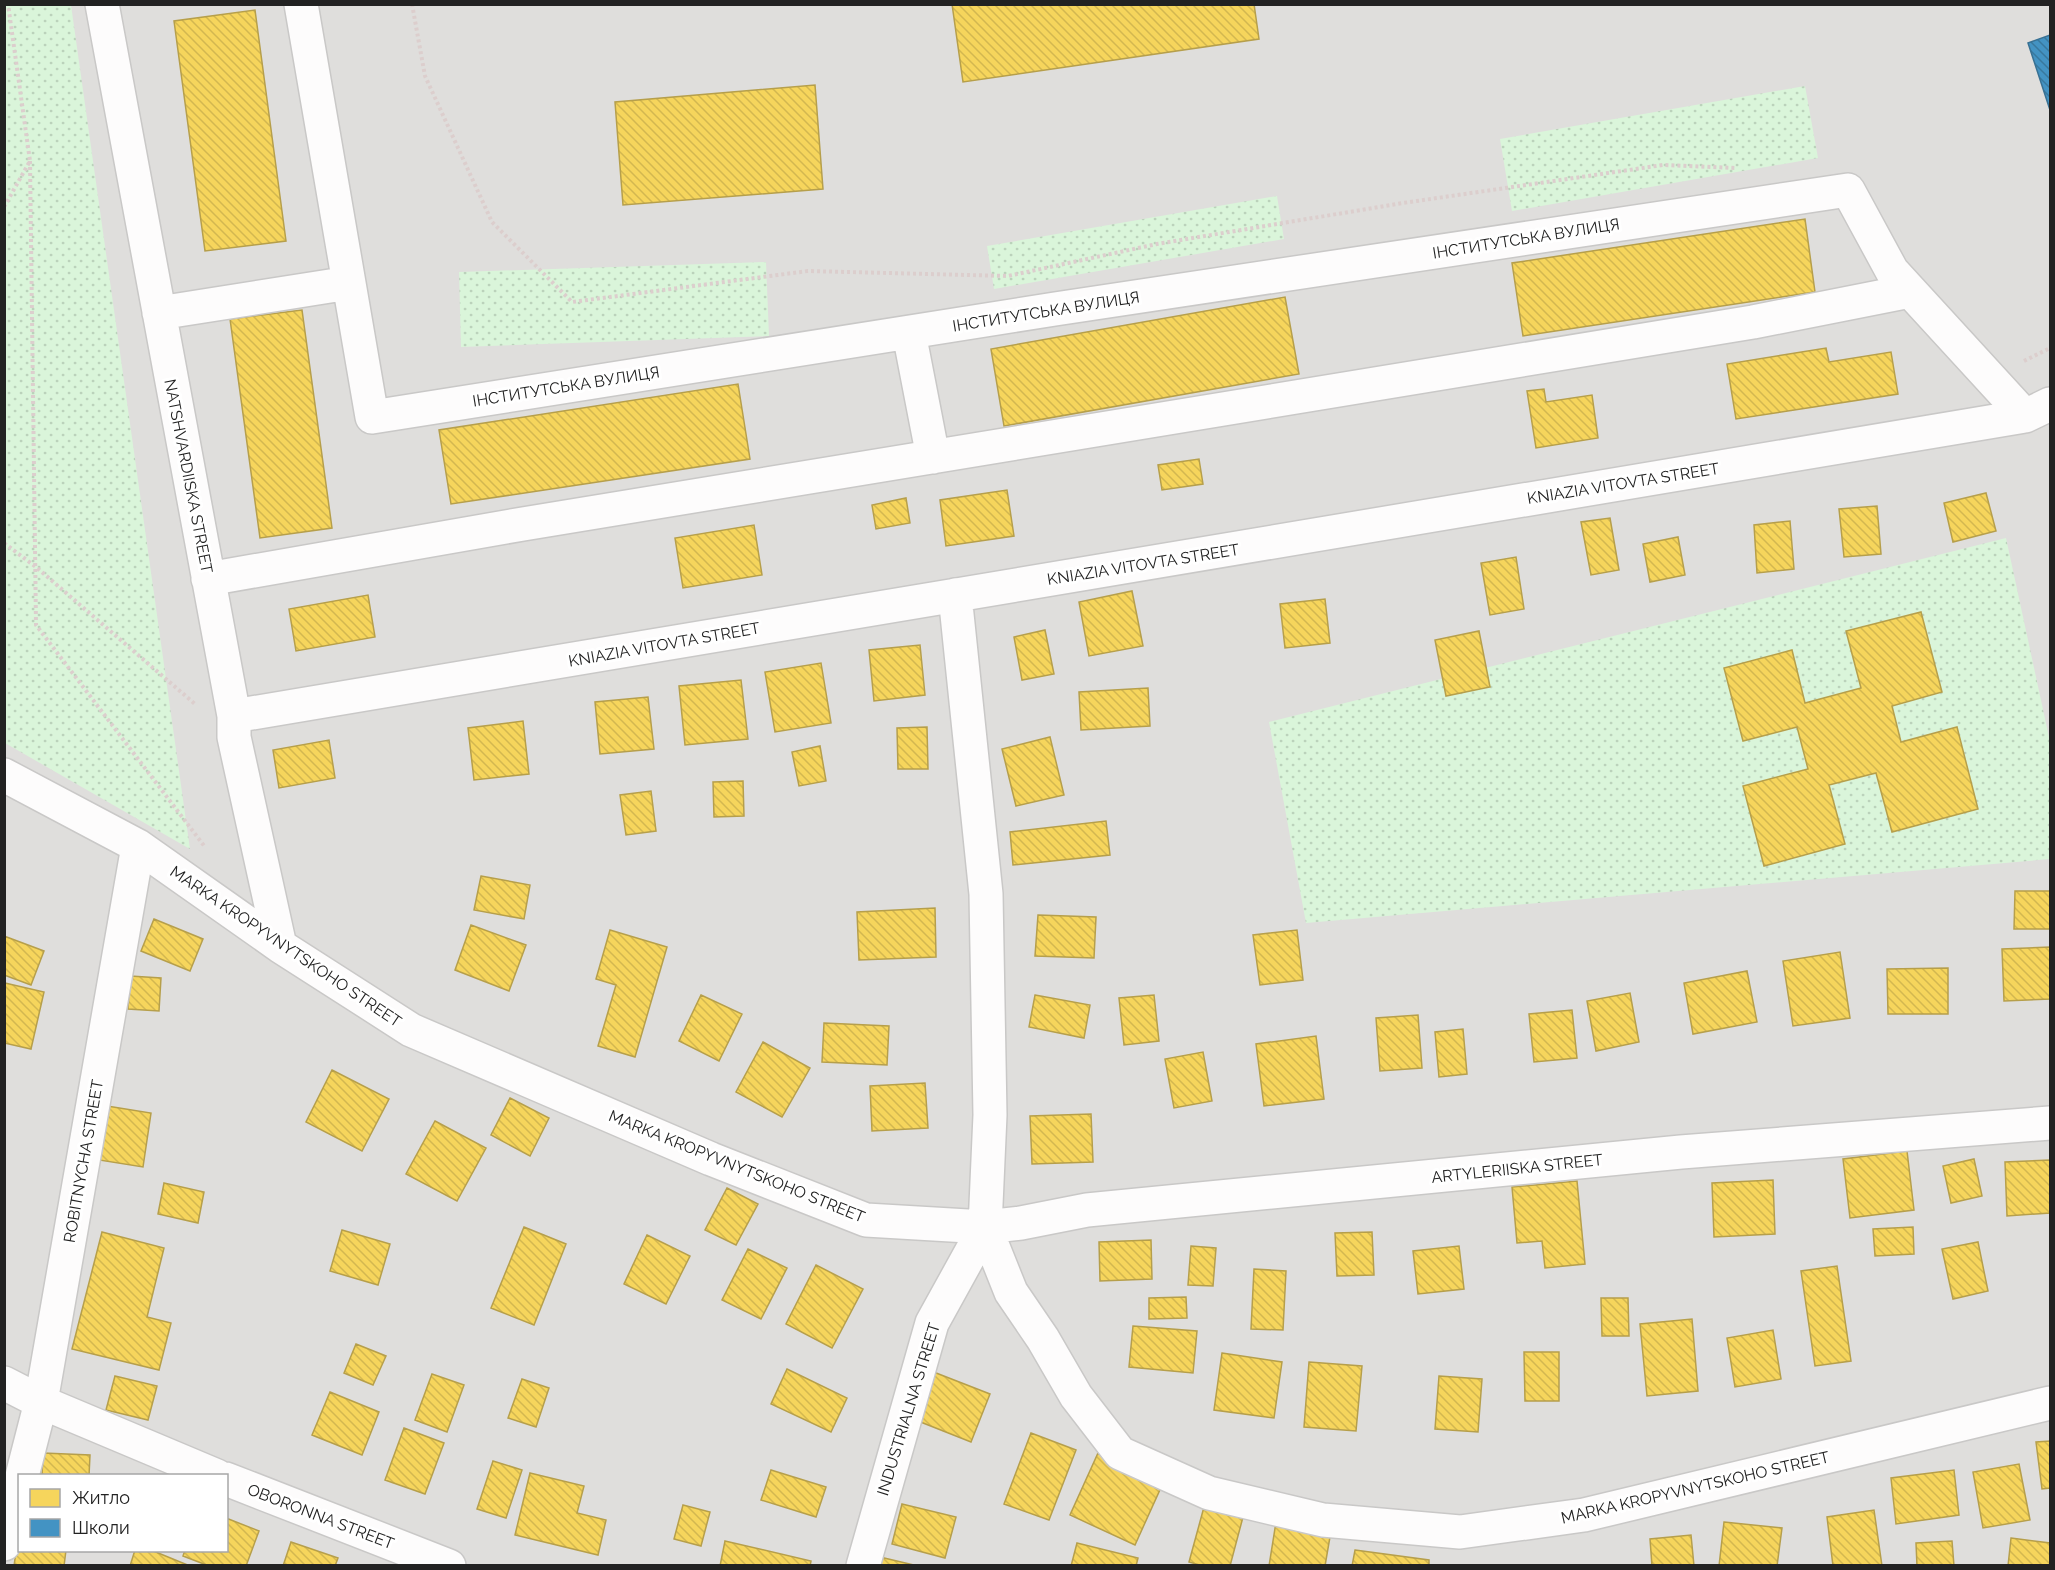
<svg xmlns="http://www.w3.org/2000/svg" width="2055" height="1570" viewBox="0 0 2055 1570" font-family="Raleway,sans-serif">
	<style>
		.residential { fill: #dfdedc; fill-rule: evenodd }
		.park { fill: url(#park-dots) }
		.homes { fill: url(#homes-back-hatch); stroke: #b69f4b; stroke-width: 1.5 }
		.schools { fill: url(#schools-back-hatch); stroke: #397193; stroke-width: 1.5 }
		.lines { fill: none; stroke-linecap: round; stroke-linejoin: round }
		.minor-casing { stroke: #c9c8c7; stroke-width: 36 }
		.path { stroke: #dccecd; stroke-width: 4; stroke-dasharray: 3 3; stroke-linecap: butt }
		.minor { stroke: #fdfcfc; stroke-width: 33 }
		.labels { text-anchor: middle; stroke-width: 6; stroke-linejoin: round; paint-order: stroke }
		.street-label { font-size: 16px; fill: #222; stroke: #fff }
	</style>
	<defs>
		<pattern id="park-dots" width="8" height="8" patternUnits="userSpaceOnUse" patternTransform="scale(1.5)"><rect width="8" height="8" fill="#daf5da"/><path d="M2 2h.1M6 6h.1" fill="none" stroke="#bbd2bb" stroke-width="1.8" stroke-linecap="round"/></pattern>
		<pattern id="homes-back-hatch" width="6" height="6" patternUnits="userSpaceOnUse" patternTransform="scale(1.5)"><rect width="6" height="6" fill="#f6d55c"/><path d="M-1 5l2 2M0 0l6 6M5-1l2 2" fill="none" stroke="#d3b750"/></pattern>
		<pattern id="schools-back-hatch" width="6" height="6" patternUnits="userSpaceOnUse" patternTransform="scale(1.5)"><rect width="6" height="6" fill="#4393c3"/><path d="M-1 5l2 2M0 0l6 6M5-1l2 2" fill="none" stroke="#38789e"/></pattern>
	</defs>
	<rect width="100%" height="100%" fill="#f0eeeb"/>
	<path class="residential" d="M5 5H2050V1565L5 1566ZM20 1476H226V1550H20Z"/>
	<path class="park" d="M5 4 71 5 190 849 5 743Z
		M1805 86 1818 158 1512 211 1500 139Z
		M1277 196 1284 239 994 289 987 246Z
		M766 262 769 336 461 347 459 272Z
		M2006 538 2050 742V859L1306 923 1269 722Z"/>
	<path class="homes" d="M952 4H1254L1259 39 963 82Z
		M255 10 286 241 205 251 174 21Z
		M815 85 823 189 623 205 615 102Z
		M1805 219 1815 292 1523 336 1512 263Z
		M1285 297 1299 374 1004 426 991 349Z
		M302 310 332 528 260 538 230 319Z
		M1826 348 1829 362 1891 352 1898 394 1736 419 1727 364Z
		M738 384 750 459 451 504 439 430Z
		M1544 389 1546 402 1592 395 1598 438 1536 448 1527 391Z
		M1199 459 1203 484 1162 490 1158 465Z
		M1007 490 1014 536 946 546 940 500Z
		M1986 493 1996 531 1953 542 1944 503Z
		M906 498 910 523 876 529 872 505Z
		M1877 506 1881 554 1844 557 1839 509Z
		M1610 518 1619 570 1591 575 1581 522Z
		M1790 521 1794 569 1757 573 1754 525Z
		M754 525 762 575 683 588 675 538Z
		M1678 537 1685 575 1650 582 1643 544Z
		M1516 557 1524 609 1490 615 1481 563Z
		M1132 591 1143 646 1089 656 1079 602Z
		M368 595 375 637 296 651 289 609Z
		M1325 599 1330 643 1285 648 1280 604Z
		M1921 612 1942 692 1892 706 1901 742 1957 727 1978 809 1892 832 1876 773 1829 785 1845 844 1764 866 1743 786 1808 769 1797 727 1743 741 1724 668 1792 650 1805 703 1861 688 1846 631Z
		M1045 630 1054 674 1022 680 1014 637Z
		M1479 631 1490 687 1446 696 1435 640Z
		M920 645 925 695 874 701 869 650Z
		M821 663 831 723 775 732 765 672Z
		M741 680 748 739 685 745 679 686Z
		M1148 688 1150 726 1081 730 1079 692Z
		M648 697 654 749 600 754 595 702Z
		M523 721 529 774 474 780 468 728Z
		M927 727 928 769H898L897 728Z
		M1050 737 1064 795 1016 806 1002 749Z
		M329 740 335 778 279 788 273 750Z
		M820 746 826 781 799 786 792 752Z
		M743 781 744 816 714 817 713 782Z
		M651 791 656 831 626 835 620 795Z
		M1106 821 1110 855 1013 865 1010 832Z
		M481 876 530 885 524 919 474 910Z
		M2015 891H2050V929H2014Z
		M935 908 936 957 859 960 857 912Z
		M1038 915 1096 917 1094 958 1035 956Z
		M154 919 203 939 190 971 141 951Z
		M471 925 526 945 509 991 455 970Z
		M610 930 667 947 635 1057 598 1046 616 985 596 979Z
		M1297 930 1303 980 1260 985 1253 935Z
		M4 936 44 951 31 985 4 975Z
		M2050 947V999L2004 1001 2002 949Z
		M1840 952 1850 1018 1793 1026 1783 961Z
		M1948 968V1014H1888L1887 969Z
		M1747 971 1757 1022 1693 1034 1684 983Z
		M130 976 161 978 159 1011 128 1009Z
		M5 983 44 992 31 1049 4 1043Z
		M1630 993 1639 1042 1596 1051 1587 1001Z
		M701 995 742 1014 719 1061 679 1041Z
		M1035 995 1090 1005 1084 1038 1029 1027Z
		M1154 995 1159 1041 1124 1045 1119 998Z
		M1572 1010 1577 1058 1534 1062 1529 1014Z
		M1418 1015 1422 1068 1380 1071 1376 1018Z
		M824 1023 889 1026 887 1065 822 1062Z
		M1463 1029 1467 1074 1439 1077 1435 1032Z
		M1316 1036 1324 1099 1264 1106 1256 1044Z
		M763 1042 810 1068 782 1117 736 1092Z
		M1203 1052 1212 1101 1174 1108 1165 1059Z
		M332 1070 389 1099 362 1151 306 1122Z
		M925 1083 928 1128 872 1131 870 1086Z
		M510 1098 549 1118 530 1156 491 1135Z
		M107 1106 151 1113 143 1167 99 1160Z
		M1091 1114 1093 1162 1032 1164 1030 1116Z
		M435 1121 486 1148 457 1201 406 1174Z
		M1907 1151 1914 1210 1850 1218 1843 1159Z
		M1974 1159 1982 1196 1951 1203 1943 1166Z
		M2050 1160V1213L2007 1216 2005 1162Z
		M1773 1180 1775 1234 1714 1237 1712 1183Z
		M1577 1181 1585 1264 1545 1268 1542 1241 1517 1243 1512 1187Z
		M164 1183 204 1192 198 1223 158 1214Z
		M727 1188 758 1204 736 1245 705 1230Z
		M524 1227 566 1244 534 1325 491 1308Z
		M1913 1227 1914 1254 1875 1256 1873 1229Z
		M342 1230 390 1244 378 1285 330 1271Z
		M102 1232 164 1248 147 1317 171 1323 159 1370 72 1349Z
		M1372 1232 1374 1275 1337 1276 1335 1233Z
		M647 1235 690 1256 666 1304 624 1284Z
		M1151 1240 1152 1279 1100 1281 1099 1242Z
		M1978 1242 1988 1291 1953 1299 1942 1249Z
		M1191 1246 1216 1248 1213 1286 1188 1285Z
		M1459 1246 1464 1289 1418 1294 1413 1251Z
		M748 1249 787 1268 761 1319 722 1300Z
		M816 1265 863 1289 832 1348 786 1324Z
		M1837 1266 1851 1361 1815 1366 1801 1271Z
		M1254 1269 1286 1271 1283 1330 1251 1329Z
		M1186 1297 1187 1318 1149 1319V1298Z
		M1601 1298H1628L1629 1336H1602Z
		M1692 1319 1698 1391 1647 1396 1640 1324Z
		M1133 1326 1197 1331 1193 1373 1129 1367Z
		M1773 1330 1781 1379 1735 1387 1727 1338Z
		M356 1344 386 1356 373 1385 344 1373Z
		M1524 1352H1559V1401H1525Z
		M1222 1353 1282 1362 1274 1418 1214 1410Z
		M1309 1362 1362 1366 1356 1431 1304 1427Z
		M787 1369 847 1398 831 1432 771 1404Z
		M931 1371 990 1394 971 1442 913 1419Z
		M432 1374 464 1385 447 1432 415 1420Z
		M115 1376 157 1386 148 1420 106 1410Z
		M1439 1376 1482 1379 1478 1432 1435 1429Z
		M522 1379 549 1388 536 1427 508 1418Z
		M330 1392 379 1412 362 1455 312 1435Z
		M404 1428 444 1443 425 1494 385 1480Z
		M1031 1433 1076 1450 1049 1520 1004 1504Z
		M2050 1441V1488L2042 1489 2036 1442Z
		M43 1453 90 1455 89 1476H42Z
		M1098 1453 1163 1483 1135 1545 1070 1515Z
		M493 1461 522 1470 506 1518 477 1509Z
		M2019 1464 2030 1520 1983 1528 1973 1472Z
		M771 1470 826 1487 816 1517 761 1500Z
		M1954 1470 1959 1515 1896 1524 1891 1478Z
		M530 1473 584 1486 577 1513 606 1520 598 1555 515 1535Z
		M902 1504 956 1517 945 1558 892 1544Z
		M683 1505 710 1512 701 1546 674 1539Z
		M1204 1507 1243 1517 1230 1566H1203L1189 1562Z
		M1874 1510 1882 1566H1833L1827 1517Z
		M226 1518 259 1531 246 1566H209L183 1556 185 1550H226Z
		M1276 1522 1331 1531 1325 1566H1269Z
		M1724 1522 1782 1528 1777 1566H1719Z
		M1691 1535 1694 1566H1652L1650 1539Z
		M18 1538H20V1550H66L64 1566H14Z
		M2011 1538 2050 1543V1566H2008Z
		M725 1541 811 1561 810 1566H720Z
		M1952 1541 1954 1566H1917L1916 1543Z
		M291 1542 338 1558 335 1566H283Z
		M1077 1543 1138 1558 1136 1566H1071Z
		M135 1550H151L190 1566H130Z
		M1355 1550 1429 1560V1566H1352Z
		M880 1557 918 1566H878Z"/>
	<path class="schools" d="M2050 35V110L2028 43Z"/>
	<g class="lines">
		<g class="minor-casing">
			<path id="minor" d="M102 4 234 716V737L280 946
				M301 4 372 417 1055 309 1848 190 1892 271 2025 416
				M159 313 349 283
				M909 333 933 457
				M208 579 523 524 1753 322 1910 291
				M234 716 2025 416 2050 404
				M4 775 138 846 280 946 411 1030 711 1159 866 1220 985 1227 1011 1292 1043 1339 1076 1396 1120 1453 1209 1493 1323 1520 1460 1532 1584 1515 2050 1403
				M985 1227 1021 1223 1087 1210 1681 1152 2050 1123
				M4 1383 41 1402 217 1476
				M22 1476 41 1402 138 846
				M226 1479 449 1566
				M4 1544 20 1486
				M863 1566 932 1323 985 1227 990 1115 986 894 955 595"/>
		</g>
		<path class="path" d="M412 4 425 76 492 222 572 302 808 271 1008 276 1157 244 1403 203 1663 165 1737 168
			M30 161 36 625 205 847
			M4 207 30 161 8 4
			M2024 361 2050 348
			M4 543 36 567 195 704"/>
		<use href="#minor" class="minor"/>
	</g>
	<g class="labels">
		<g class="street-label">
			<text transform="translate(1526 238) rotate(-9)" y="6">ІНСТИТУТСЬКА ВУЛИЦЯ</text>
			<text transform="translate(1046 311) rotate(-9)" y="6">ІНСТИТУТСЬКА ВУЛИЦЯ</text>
			<text transform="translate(566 386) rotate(-9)" y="6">ІНСТИТУТСЬКА ВУЛИЦЯ</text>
			<text transform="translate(189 476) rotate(79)" y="6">NATSHVARDIISKA STREET</text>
			<text transform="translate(1623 483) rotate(-9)" y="6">KNIAZIA VITOVTA STREET</text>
			<text transform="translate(1143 564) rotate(-9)" y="6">KNIAZIA VITOVTA STREET</text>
			<text transform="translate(664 644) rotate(-10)" y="6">KNIAZIA VITOVTA STREET</text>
			<text transform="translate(286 946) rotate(34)" y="6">MARKA KROPYVNYTSKOHO STREET</text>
			<text transform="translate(83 1161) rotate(-80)" y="6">ROBITNYCHA STREET</text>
			<text transform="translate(737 1166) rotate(22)" y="6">MARKA KROPYVNYTSKOHO STREET</text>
			<text transform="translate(1517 1168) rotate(-6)" y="6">ARTYLERIISKA STREET</text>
			<text transform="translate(908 1409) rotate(-73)" y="6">INDUSTRIALNA STREET</text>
			<text transform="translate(1695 1487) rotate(-13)" y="6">MARKA KROPYVNYTSKOHO STREET</text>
			<text transform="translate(321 1516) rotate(21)" y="6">OBORONNA STREET</text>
		</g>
	</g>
	<rect width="2055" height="1570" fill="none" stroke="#222222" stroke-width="12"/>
	<rect x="18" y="1474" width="210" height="78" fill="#ffffff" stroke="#a7a7a7" stroke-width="1.5"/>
	<rect x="30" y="1489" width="30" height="18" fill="#f6d55c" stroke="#a7a7a7" stroke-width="1.5"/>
	<text x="72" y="1504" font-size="18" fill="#222222">Житло</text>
	<rect x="30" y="1519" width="30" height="18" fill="#4393c3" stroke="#a7a7a7" stroke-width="1.5"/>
	<text x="72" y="1534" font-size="18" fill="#222222">Школи</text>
</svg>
